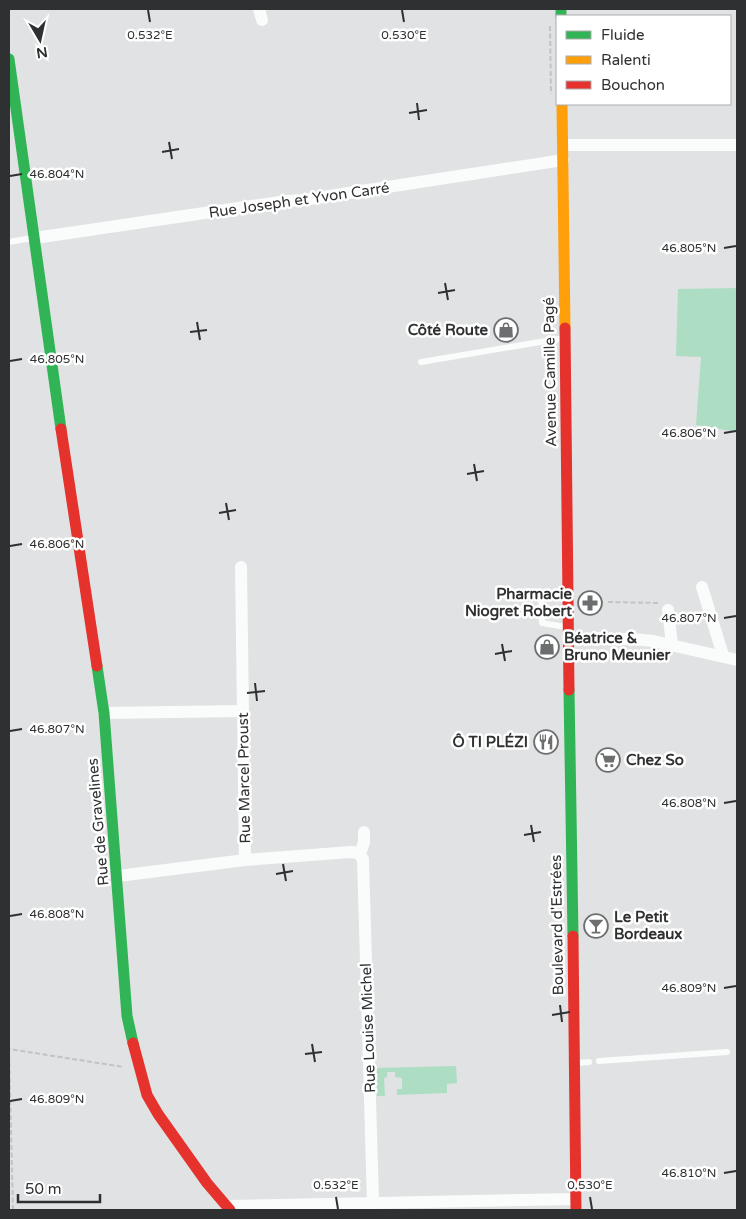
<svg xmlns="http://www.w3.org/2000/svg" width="746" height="1219" viewBox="0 0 746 1219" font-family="'Varela Round',sans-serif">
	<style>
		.green { fill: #addec4 }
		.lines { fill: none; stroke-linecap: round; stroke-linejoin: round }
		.path { stroke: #c2c3c3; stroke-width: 2; stroke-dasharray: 5 2.5; stroke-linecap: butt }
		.lane { stroke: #fafbfb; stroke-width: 6 }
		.street { stroke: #fafbfb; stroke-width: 12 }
		.fast { stroke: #30b455; stroke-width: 11 }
		.slow { stroke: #ff9f0a; stroke-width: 11 }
		.jam { stroke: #e5322d; stroke-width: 11 }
		.ticks { fill: none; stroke: #2f3031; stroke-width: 2 }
		.labels { text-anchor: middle; stroke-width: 5; stroke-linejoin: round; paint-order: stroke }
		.street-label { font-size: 15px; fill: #2f3031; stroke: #fff }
		.poi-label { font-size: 15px; font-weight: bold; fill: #2f3031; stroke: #fff; text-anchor: end }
		.ticks-label { font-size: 12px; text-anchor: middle; fill: #2f3031; stroke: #fff; stroke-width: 5; stroke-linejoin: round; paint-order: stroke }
	</style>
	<rect width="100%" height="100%" fill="#e1e2e3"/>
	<path class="green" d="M737 288V432L696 425 701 357 676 356 678 289Z
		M456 1066 457 1083 447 1084V1093L397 1095V1089H402V1078L395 1077V1072H387V1077L384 1078 385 1096H377V1068Z"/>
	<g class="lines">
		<path class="path" d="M550 26 551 94
			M608 602 658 603
			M13 1210 9 1049 124 1067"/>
		<path class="lane" d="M9 242 32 238
			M421 362 564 338
			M566 627 542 623 541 598 566 593
			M599 1061 727 1052
			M578 1063 589 1062"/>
		<path class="street" d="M259 9 262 20
			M563 145H737
			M35 238 286 201 303 200 563 160
			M702 587 722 652 721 656
			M668 610 672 645
			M568 639H632L653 641 737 660
			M104 713 243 711
			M360 854 364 842V832
			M245 860 351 852 358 853 363 859 373 1202
			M118 876 245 860 241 567
			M226 1206 576 1199"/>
		<path class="fast" d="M561 9V16
			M9 59 61 429
			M97 666 104 713 127 1016 133 1043
			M569 690 573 936"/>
		<path class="slow" d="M562 104 565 328"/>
		<path class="jam" d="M565 328 569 690
			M61 429 97 666
			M573 936 576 1210
			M133 1043 147 1095 158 1114 207 1183 230 1210"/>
	</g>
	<path class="ticks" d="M148 10 150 22M402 10 404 22M417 103 419 120M409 113 427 110M169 142 172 159M162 152 179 149M10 176 22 174M724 248 736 246M445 283 448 300M438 293 455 290M197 322 200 340M190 332 207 330M10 361 22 359M724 433 736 431M474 464 477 481M467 474 484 471M226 503 229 520M219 513 236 510M10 546 22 544M724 618 736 616M502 644 505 661M495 654 512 651M255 683 257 701M247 693 265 691M10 731 22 729M724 803 736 801M531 825 534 842M524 835 541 832M283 864 286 881M276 874 293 871M10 916 22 914M724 988 736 986M560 1005 562 1022M552 1015 570 1012M312 1044 315 1062M305 1054 322 1052M10 1101 22 1099M724 1173 736 1171M336 1197 338 1209M590 1197 592 1209"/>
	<defs>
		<g id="shop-ring" transform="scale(1.25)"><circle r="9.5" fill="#fff" stroke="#6d6e6f" stroke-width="1.5"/><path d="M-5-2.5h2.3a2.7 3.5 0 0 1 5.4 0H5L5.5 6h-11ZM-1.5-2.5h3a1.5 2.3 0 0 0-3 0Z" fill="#6d6e6f"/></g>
		<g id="pharmacy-ring" transform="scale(1.25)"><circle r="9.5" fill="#fff" stroke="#6d6e6f" stroke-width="1.5"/><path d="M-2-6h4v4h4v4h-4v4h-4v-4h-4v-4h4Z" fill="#6d6e6f"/></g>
		<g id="restaurant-ring" transform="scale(1.25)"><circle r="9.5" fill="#fff" stroke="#6d6e6f" stroke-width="1.5"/><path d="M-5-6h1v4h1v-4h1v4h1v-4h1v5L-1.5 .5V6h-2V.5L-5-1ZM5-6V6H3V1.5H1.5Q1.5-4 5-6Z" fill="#6d6e6f"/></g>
		<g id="supermarket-ring" transform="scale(1.25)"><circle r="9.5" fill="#fff" stroke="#6d6e6f" stroke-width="1.5"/><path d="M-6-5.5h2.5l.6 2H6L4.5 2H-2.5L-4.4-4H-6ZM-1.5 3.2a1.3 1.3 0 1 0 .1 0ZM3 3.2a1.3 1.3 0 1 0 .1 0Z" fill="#6d6e6f"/></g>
		<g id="bar-ring" transform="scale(1.25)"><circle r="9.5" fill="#fff" stroke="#6d6e6f" stroke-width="1.5"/><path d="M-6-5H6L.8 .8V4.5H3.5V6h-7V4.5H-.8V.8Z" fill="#6d6e6f"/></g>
	</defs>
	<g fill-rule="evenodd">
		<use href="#shop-ring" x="506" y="330"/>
		<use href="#pharmacy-ring" x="590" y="603"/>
		<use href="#shop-ring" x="547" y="647"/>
		<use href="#restaurant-ring" x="546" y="742"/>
		<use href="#supermarket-ring" x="608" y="760"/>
		<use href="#bar-ring" x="596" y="926"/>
	</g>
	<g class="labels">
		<g class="street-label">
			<text transform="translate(299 200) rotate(-8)" y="5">Rue Joseph et Yvon Carré</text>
			<text transform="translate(550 372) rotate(-91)" y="5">Avenue Camille Pagé</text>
			<text transform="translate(244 778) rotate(-91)" y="5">Rue Marcel Proust</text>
			<text transform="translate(98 822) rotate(-95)" y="5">Rue de Gravelines</text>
			<text transform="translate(557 925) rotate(-91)" y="5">Boulevard d'Estrées</text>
			<text transform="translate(368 1028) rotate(-92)" y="5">Rue Louise Michel</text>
		</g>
		<g class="poi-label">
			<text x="488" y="335">Côté Route</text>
			<text x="572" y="599">Pharmacie<tspan x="572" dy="17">Niogret Robert</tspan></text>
			<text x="564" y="643" text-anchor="start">Béatrice &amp;<tspan x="564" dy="17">Bruno Meunier</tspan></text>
			<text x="528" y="747">Ô TI PLÉZI</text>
			<text x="626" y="765" text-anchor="start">Chez So</text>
			<text x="614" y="922" text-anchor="start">Le Petit<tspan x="614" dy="17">Bordeaux</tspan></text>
		</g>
	</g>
	<g class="ticks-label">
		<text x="150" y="39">0.532°E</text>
		<text x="404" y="39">0.530°E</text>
		<text x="57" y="178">46.804°N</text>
		<text x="689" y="252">46.805°N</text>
		<text x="57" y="363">46.805°N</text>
		<text x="689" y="437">46.806°N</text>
		<text x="57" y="548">46.806°N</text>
		<text x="689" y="622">46.807°N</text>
		<text x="57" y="733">46.807°N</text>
		<text x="689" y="807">46.808°N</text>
		<text x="57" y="918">46.808°N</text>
		<text x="689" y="992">46.809°N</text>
		<text x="57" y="1103">46.809°N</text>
		<text x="689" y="1177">46.810°N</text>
		<text x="336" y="1189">0.532°E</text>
		<text x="590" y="1189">0.530°E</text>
	</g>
	<rect width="746" height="1219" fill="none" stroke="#2f3031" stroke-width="20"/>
	<rect x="556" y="15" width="175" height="90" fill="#ffffff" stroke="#acacad"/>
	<rect x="566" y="31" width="25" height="8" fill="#30b455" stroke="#acacad"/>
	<text x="601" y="40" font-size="15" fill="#2f3031">Fluide</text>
	<rect x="566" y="56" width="25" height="8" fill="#ff9f0a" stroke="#acacad"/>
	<text x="601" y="65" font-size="15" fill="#2f3031">Ralenti</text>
	<rect x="566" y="81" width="25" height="8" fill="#e5322d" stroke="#acacad"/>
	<text x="601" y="90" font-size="15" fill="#2f3031">Bouchon</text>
	<g transform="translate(40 40) rotate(171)" stroke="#ffffff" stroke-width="4" paint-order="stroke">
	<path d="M0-4L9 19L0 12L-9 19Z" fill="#2f3031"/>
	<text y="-8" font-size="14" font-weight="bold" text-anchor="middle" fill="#2f3031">N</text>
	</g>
	<path d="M18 1194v8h82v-8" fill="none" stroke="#2f3031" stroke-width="2.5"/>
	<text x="25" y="1194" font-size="15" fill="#2f3031" stroke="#ffffff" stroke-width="4" paint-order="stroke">50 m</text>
</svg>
